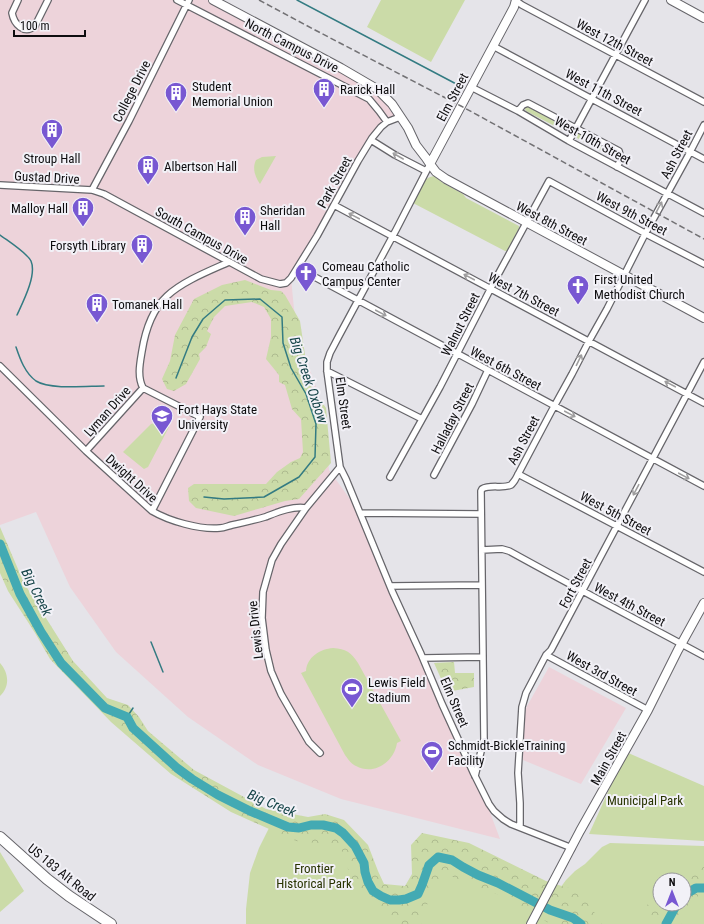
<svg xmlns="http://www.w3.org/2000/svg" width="704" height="924" viewBox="0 0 704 924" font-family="'Roboto Condensed',sans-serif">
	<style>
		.education { fill: #edd3da }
		.green { fill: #cbdba8; fill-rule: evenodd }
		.forest { fill: url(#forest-crowns) }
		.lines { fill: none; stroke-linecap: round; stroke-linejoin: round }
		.stream { stroke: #337b82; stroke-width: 1.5 }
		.river { stroke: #43aab3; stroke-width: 9 }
		.street-casing { stroke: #66656a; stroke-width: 8 }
		.secondary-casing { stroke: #66656a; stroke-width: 10 }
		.highway-casing { stroke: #66656a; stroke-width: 12 }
		.street { stroke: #fff; stroke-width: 5.5 }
		.secondary { stroke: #fff; stroke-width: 8 }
		.highway { stroke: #fff; stroke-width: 10 }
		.rail { stroke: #727174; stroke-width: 1.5; stroke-dasharray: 6 3; stroke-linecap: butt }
		.oneway { stroke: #9f9e9f }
		.labels { text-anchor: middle; stroke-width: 4; stroke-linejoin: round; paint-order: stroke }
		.street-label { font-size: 13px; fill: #0e0d0f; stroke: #f2f1f7 }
		.poi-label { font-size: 13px; fill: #0e0d0f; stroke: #f2f1f7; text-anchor: start }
		.park-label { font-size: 13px; fill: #283300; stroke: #f2f1f7 }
		.water-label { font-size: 14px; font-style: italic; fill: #154448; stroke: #f2f1f7 }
	</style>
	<defs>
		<pattern id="forest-crowns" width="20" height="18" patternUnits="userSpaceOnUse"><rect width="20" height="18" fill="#cbdba8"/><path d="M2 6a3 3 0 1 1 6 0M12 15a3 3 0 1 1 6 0" fill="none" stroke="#adbb8f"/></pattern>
	</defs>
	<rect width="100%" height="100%" fill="#e5e4e9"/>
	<path class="education" d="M0 0H220L377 89 400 117 387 122 367 146 291 278 294 309 303 350 321 401 329 470 360 513 482 791 500 839 341 799 258 765 188 717 116 652 70 587 36 512 0 525Z
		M549 667 626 708 581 784 523 760 524 716 526 708Z"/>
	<path class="green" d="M381 0H465L431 62 367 27Z
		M525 107H528L569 129V131L566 132 526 111 525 109Z
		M576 134H579L616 154V156L614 157 577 138 576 136Z
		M276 156 260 184C255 177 252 168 256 160L262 157Z
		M434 176 443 183 463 194 466 198 519 226V228L507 251H505L413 203 426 179 430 177Z
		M158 422 169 427 148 467 144 469 123 452 151 424Z
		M333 648C346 649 351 652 358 663L401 741 397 743C394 762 374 776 356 766 351 764 348 759 345 755L301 673 306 671C307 657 320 649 333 648Z
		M0 663C9 673 10 687 0 696Z
		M626 752 704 786V841L589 834Z
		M275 816 323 825 390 900 429 865 555 895 566 880 575 871 585 864 602 847 610 843 704 846V924H246V909L250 873 259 848ZM660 880H684V904H660Z
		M0 852 24 891 0 912Z"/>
	<path class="forest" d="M245 280 271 290 281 291 285 295 300 321 308 375 312 388 326 408 331 463 299 499 285 501 234 516 196 508 189 501 188 488 194 484H266L277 472 291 462 300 458 303 452 301 419 292 409 285 385 279 382V375L266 359 271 337V319L264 307 252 302 225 306 214 317 207 331 211 334 206 347 199 354 200 359 186 384 174 391 167 389 162 379 170 361 175 335 194 299 222 285Z
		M0 527 24 583 73 661 107 698 128 705 139 717 148 731 194 770 266 809 308 817 325 814 344 820 368 845 378 871 384 884 405 886 412 874 411 845 422 833 469 843 546 881 568 888 576 884 602 924H551L520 908 505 897 466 883 442 872 427 905 421 924H393L394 916C380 913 356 893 350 879 347 873 348 863 348 857L335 845 296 841 231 812 171 774 111 722 50 659 35 633 8 591 0 573Z
		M454 662 455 673H474V687L447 692 434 663Z
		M703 867H704V897L700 895 689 902 681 924C666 924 655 923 643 912L648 904 660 892V904H684V880H675Z"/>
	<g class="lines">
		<path class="stream" d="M297 0 462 87
			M0 235C8 241 27 253 31 261 37 275 23 302 17 315
			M16 347C20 359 25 373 36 381 50 390 88 386 104 386
			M176 378 192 337 203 319 225 300 260 299 282 317 283 343 291 368 306 394 316 424 315 457 299 477 264 497 224 499 204 497
			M151 642 163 672
			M127 717 133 708"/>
		<path class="river" d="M0 544 20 594 41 632 61 663 105 708 127 717 133 728 177 768 192 779 218 795 250 811 288 827 299 828 311 825H323L336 828 343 833 355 846 364 863 365 872 368 882 373 891 381 896 390 900H399L406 899 418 894 422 885 429 865 438 857 452 860 463 867 478 875 498 883 550 910 573 918 581 924
			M684 895 696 888H704
			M666 924 677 904"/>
		<g class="street-casing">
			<path id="street" d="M18 0 12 13C14 24 24 35 35 26L48 0
				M177 0 369 99 379 111 387 122
				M515 0 522 5 704 102
				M493 46 704 159
				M471 87 518 111 569 141 704 213
				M518 111 523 105 528 103 619 151 621 159 617 167
				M371 140 395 155 426 171
				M569 141 645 0
				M430 164 396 230 340 334 330 353 327 362V371L340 467 346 479 392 591 421 654 442 704 474 774 489 804 494 811 503 819 511 824 572 848
				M0 185 92 190 104 194 261 279 280 284 286 283 291 278 317 236 358 161 372 138 381 127 387 122 400 117
				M92 190 129 121 189 0
				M334 205 704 403
				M298 268 704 486
				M0 366 86 451 152 511C169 521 200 530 220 528 224 528 228 526 232 525 243 523 254 520 265 517 278 512 292 506 306 508
				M327 371 422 419
				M143 388C137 376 140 363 142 351 145 332 152 310 167 296 183 281 209 271 229 262
				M143 388 200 417 152 511
				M86 451 143 388
				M518 474 704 572
				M434 475 472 404 488 370
				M390 477 440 387 494 282 549 181 650 236 704 264
				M360 513 481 514
				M482 550 502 549 509 551C574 587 639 621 704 656
				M390 586 482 585
				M546 655 648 710
				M423 658 482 657
				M320 753 309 742 292 713 281 694 271 671 266 650 262 618 263 592 272 560 281 544 306 508 340 467
				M475 776 484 739 481 491 482 489C490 484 503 489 511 485 512 484 515 480 515 480L551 412 572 374 589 341 607 309 644 236 688 156 704 125
				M520 827V803L518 773 522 707 526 693 546 655 551 650 704 362"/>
		</g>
		<g class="secondary-casing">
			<path id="secondary" d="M213 0 341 68 377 89 392 104 408 128 416 145 426 158 430 164 436 172 446 179 704 318
				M671 0 704 18
				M430 164 514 7 516 0
				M531 924 580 831 648 710 678 650 704 603"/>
		</g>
		<g class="highway-casing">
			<path id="highway" d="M0 837 47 879 69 896 111 924"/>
		</g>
		<use href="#street" class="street"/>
		<use href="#secondary" class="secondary"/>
		<use href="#highway" class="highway"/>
		<path class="rail" d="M259 0 315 30 461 106 704 239"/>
	</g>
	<defs><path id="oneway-shaft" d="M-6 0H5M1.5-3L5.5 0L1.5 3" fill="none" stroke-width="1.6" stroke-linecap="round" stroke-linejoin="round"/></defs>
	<g class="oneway">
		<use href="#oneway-shaft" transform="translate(398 156) rotate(-150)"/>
		<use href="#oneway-shaft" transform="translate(659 207) rotate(-62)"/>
		<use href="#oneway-shaft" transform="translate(354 216) rotate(-152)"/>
		<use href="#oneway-shaft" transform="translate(469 277) rotate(-152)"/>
		<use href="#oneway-shaft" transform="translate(381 313) rotate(28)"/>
		<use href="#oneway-shaft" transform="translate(579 360) rotate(-64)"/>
		<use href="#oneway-shaft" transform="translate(670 384) rotate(-152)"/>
		<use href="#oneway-shaft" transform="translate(570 414) rotate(28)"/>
		<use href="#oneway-shaft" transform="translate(684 476) rotate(28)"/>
		<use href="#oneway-shaft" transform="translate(636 490) rotate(118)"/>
	</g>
	<defs>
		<g id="building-pin" transform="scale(1.15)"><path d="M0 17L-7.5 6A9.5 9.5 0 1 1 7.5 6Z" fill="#7858d2" stroke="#f2f1f7"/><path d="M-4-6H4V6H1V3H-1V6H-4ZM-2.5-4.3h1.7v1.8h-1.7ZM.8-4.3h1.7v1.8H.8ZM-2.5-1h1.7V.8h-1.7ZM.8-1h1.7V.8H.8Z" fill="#fff"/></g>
		<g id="church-pin" transform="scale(1.15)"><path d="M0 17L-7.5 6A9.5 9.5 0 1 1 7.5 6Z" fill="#7858d2" stroke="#f2f1f7"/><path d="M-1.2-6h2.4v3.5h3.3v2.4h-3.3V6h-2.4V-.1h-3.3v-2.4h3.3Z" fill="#fff"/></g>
		<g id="university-pin" transform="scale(1.15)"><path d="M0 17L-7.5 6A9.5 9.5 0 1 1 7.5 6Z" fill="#7858d2" stroke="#f2f1f7"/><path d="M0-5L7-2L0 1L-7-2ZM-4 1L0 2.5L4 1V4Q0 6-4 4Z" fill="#fff"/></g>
		<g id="stadium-pin" transform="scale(1.15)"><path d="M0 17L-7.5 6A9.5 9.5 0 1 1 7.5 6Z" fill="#7858d2" stroke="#f2f1f7"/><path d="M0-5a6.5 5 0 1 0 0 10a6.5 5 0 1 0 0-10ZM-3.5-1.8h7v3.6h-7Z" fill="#fff"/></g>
	</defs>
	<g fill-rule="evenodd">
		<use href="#building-pin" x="324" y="89"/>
		<use href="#building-pin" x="176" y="93"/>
		<use href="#building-pin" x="52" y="130"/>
		<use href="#building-pin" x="148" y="166"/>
		<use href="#building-pin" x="83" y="208"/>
		<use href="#building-pin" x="245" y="217"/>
		<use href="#building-pin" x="142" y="245"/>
		<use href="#church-pin" x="306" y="273"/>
		<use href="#church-pin" x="578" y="286"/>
		<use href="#building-pin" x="97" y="304"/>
		<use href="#university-pin" x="162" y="416"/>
		<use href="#stadium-pin" x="352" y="689"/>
		<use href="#stadium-pin" x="432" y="752"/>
	</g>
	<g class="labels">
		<g class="street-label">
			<text transform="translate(615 42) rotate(28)" y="5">West 12th Street</text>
			<text transform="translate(292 45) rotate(27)" y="5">North Campus Drive</text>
			<text transform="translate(131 91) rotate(-63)" y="5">College Drive</text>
			<text transform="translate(604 92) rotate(28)" y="5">West 11th Street</text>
			<text transform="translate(452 97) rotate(-62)" y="5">Elm Street</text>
			<text transform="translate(593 140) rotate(29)" y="5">West 10th Street</text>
			<text transform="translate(676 154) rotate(-62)" y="5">Ash Street</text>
			<text transform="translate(47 177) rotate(3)" y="5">Gustad Drive</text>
			<text transform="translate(334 182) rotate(-61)" y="5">Park Street</text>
			<text transform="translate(632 213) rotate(28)" y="5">West 9th Street</text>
			<text transform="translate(552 223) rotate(28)" y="5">West 8th Street</text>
			<text transform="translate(202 235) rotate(29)" y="5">South Campus Drive</text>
			<text transform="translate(524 294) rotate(28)" y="5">West 7th Street</text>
			<text transform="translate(460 324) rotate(-63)" y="5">Walnut Street</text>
			<text transform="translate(506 368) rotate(28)" y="5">West 6th Street</text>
			<text transform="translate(344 403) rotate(82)" y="5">Elm Street</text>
			<text transform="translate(107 411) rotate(-48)" y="5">Lyman Drive</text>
			<text transform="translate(452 418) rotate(-63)" y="5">Halladay Street</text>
			<text transform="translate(523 440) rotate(-62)" y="5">Ash Street</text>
			<text transform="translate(132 478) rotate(42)" y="5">Dwight Drive</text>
			<text transform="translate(616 513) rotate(28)" y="5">West 5th Street</text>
			<text transform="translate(575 583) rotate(-62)" y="5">Fort Street</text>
			<text transform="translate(630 604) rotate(28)" y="5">West 4th Street</text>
			<text transform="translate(255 630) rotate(-96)" y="5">Lewis Drive</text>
			<text transform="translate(602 673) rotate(29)" y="5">West 3rd Street</text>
			<text transform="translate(455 702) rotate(67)" y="5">Elm Street</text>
			<text transform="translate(608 758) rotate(-61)" y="5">Main Street</text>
			<text transform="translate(62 872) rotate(39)" y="5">US 183 Alt Road</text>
		</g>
		<g class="poi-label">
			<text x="192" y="91">Student<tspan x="192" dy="15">Memorial Union</tspan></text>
			<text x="340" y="94">Rarick Hall</text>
			<text x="52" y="163" text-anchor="middle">Stroup Hall</text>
			<text x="164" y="171">Albertson Hall</text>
			<text x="68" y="213" text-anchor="end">Malloy Hall</text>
			<text x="260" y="215">Sheridan<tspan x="260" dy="15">Hall</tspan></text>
			<text x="126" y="250" text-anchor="end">Forsyth Library</text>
			<text x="322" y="271">Comeau Catholic<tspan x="322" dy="15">Campus Center</tspan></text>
			<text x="594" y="284">First United<tspan x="594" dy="15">Methodist Church</tspan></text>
			<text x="112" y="309">Tomanek Hall</text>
			<text x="178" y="414">Fort Hays State<tspan x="178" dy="15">University</tspan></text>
			<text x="368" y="687">Lewis Field<tspan x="368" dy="15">Stadium</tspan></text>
			<text x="448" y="750">Schmidt-BickleTraining<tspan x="448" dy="15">Facility</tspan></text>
		</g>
		<g class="park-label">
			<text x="645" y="805">Municipal Park</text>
			<text x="314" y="873">Frontier<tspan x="314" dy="15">Historical Park</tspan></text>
		</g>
		<g class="water-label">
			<text transform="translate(309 380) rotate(71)" y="5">Big Creek Oxbow</text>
			<text transform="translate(37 592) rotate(63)" y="5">Big Creek</text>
			<text transform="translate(272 803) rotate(22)" y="5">Big Creek</text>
		</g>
	</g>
	<g transform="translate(672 892)"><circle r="19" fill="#f2f1f7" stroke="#97969a"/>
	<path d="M0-3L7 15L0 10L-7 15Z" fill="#7858d2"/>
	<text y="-6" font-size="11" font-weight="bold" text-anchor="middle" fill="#0e0d0f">N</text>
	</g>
	<path d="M14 30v6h71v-6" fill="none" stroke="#0e0d0f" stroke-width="2"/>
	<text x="20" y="30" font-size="12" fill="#0e0d0f" stroke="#f2f1f7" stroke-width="3" paint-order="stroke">100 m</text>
</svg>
